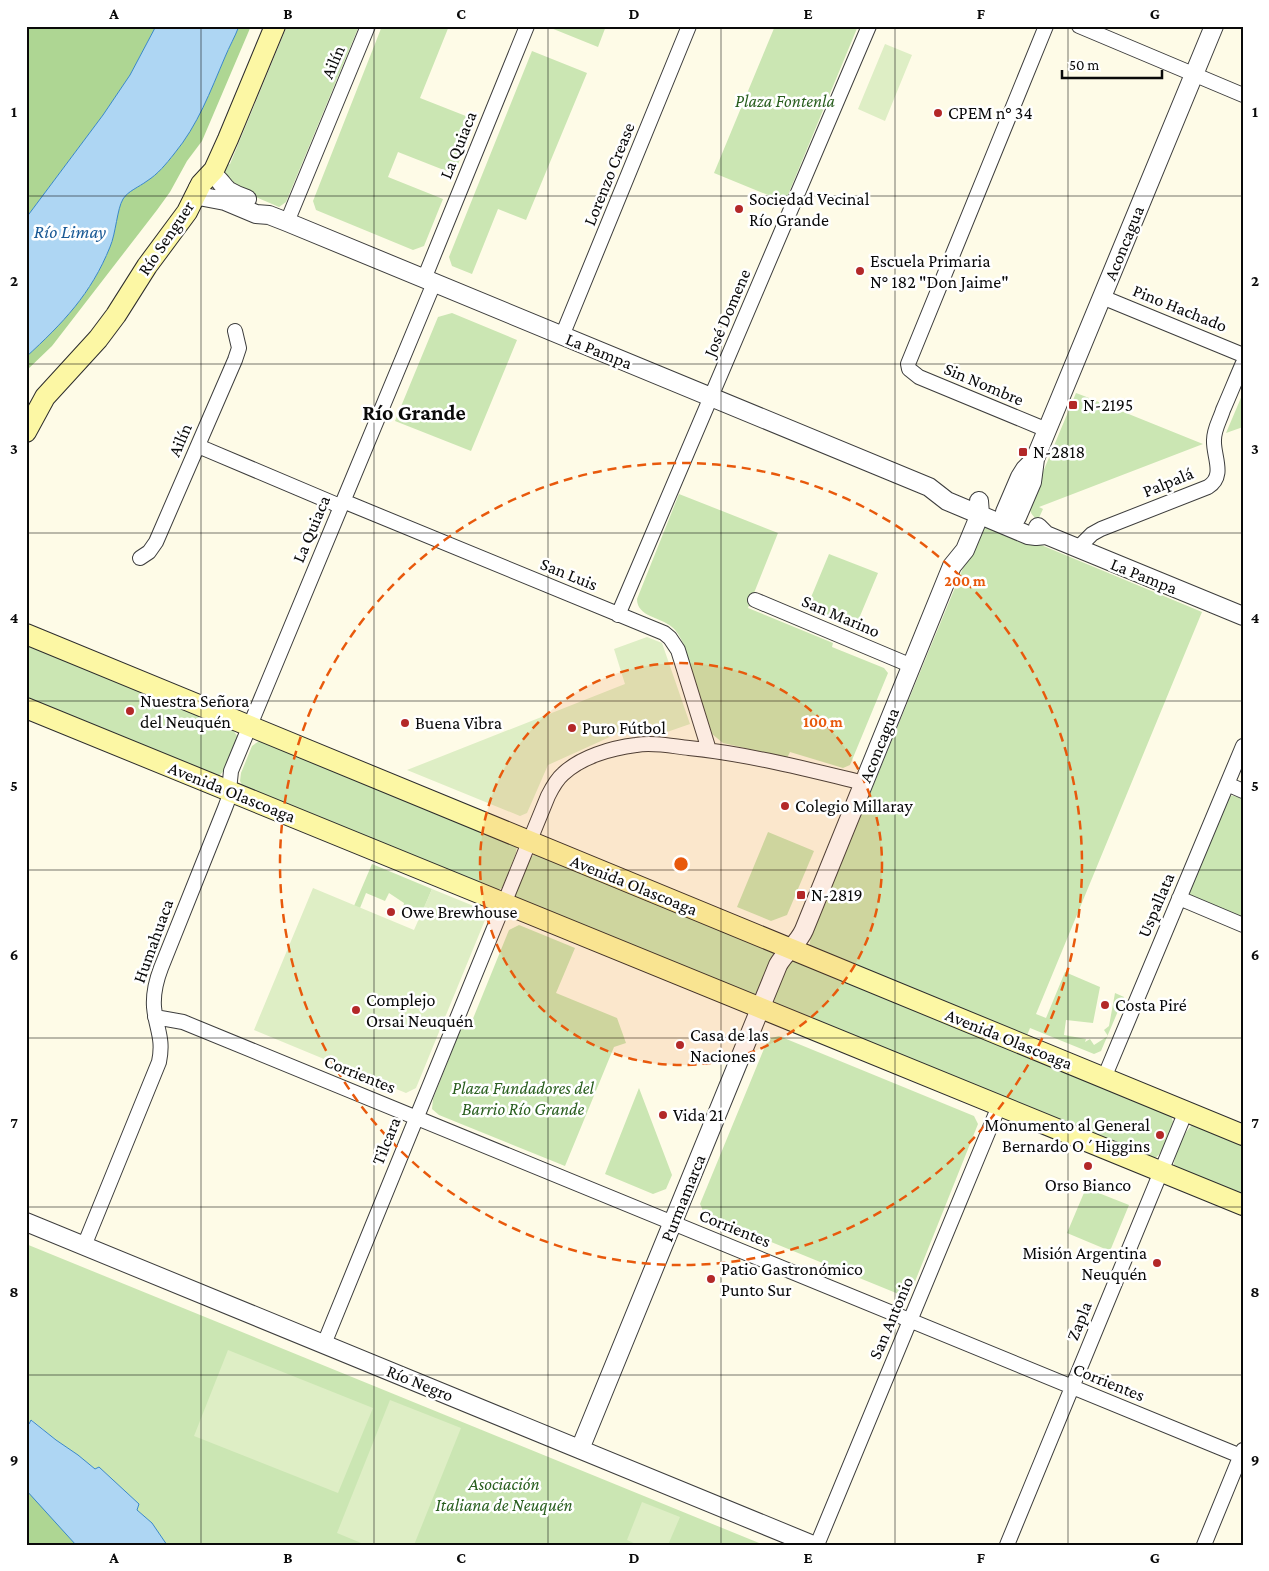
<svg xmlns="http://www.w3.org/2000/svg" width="1269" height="1571" viewBox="0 0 1269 1571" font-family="'Crimson Pro',serif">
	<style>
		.green { fill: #cbe6b3 }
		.forest { fill: #aed693 }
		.pitch { fill: #deeec5 }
		.water { fill: #aed6f3; stroke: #3887c8 }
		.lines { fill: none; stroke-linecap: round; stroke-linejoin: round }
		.minor-casing { stroke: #3d3d3d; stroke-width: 16 }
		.tertiary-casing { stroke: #3d3d3d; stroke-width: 20 }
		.secondary-casing { stroke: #2c2c2c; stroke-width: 22 }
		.minor { stroke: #fff; stroke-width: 14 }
		.tertiary { stroke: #fff; stroke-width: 18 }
		.secondary { stroke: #fcf7a4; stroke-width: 20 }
		.grid { fill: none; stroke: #0a0a0a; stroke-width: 1; stroke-opacity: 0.55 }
		.ring { fill: none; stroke: #e8590c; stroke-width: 2.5; stroke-dasharray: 9 6 }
		.poi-dot { fill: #b32828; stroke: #fff; stroke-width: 2 }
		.labels { text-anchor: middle; stroke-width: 5; stroke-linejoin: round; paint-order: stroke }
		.street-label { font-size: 18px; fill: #0a0a0a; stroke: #fff }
		.park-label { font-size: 18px; font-style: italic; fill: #285e1e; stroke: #fff }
		.poi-label { font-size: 18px; fill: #0a0a0a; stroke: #fff; text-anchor: start }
		.water-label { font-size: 19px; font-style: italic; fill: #195995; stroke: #fff }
		.district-label { font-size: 22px; font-weight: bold; fill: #0a0a0a; stroke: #fff }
		.centre { fill: #e8590c; stroke: #fff; stroke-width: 2.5 }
		.ring-label { font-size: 15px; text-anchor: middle; font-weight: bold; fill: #e8590c; stroke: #fff; stroke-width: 5; stroke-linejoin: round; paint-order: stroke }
		.neatline { fill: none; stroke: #0a0a0a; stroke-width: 2 }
		.grid-label { font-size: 16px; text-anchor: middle; font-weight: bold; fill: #0a0a0a }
	</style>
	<rect width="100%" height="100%" fill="#fefbe7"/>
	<path class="green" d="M287 26H359L286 202 279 207 235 188 221 168V166L230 164Z
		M382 26H449L420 98 476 120 454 174 398 152 388 177 443 199 424 246 413 250 316 210 313 201Z
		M546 26H606L598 47Z
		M775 26H858L785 202 714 173Z
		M532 51 587 73 526 220 498 209 472 274 452 266 449 257Z
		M452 313 517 340 471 451 395 421 438 317Z
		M1076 393 1084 396 1203 444 1039 507 1043 509 1038 520C1031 515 1029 511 1030 503Z
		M1243 393V427L1226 433Z
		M679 494 778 533 748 608 833 643 832 647 884 668 888 673 850 765 843 768 790 752 787 758 723 743 712 734 683 643C680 637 677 631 672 627 661 617 637 617 637 599Z
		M993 525 1202 612 1036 1014 1046 1018 1065 972 1100 987 1093 1023 1066 1020 1064 1035 1086 1039 1085 1042 1090 1039 1094 1045 1108 1036 1104 1030 1109 1026 1115 993 1124 997 1101 1051 1094 1054 1030 1028 1026 1038 809 948 811 936 978 532 981 526Z
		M829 554 878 573 855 628 807 607Z
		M26 640 232 729 238 737C233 749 228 773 216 777L26 702Z
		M259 741 517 846 516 853 502 888 496 891 243 787 240 781 241 773 252 746Z
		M1229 795 1243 798V920L1190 895 1189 892Z
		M768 832 814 851 787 915 771 921 737 907Z
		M535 854 773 952V957L757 994 755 996 516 898 515 894 529 859Z
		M372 864 432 889 421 915 403 908 404 903 389 893 385 901 366 893 360 908 354 906Z
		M519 925 575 948 556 993 617 1018 626 1043 614 1047 565 1166 439 1115 432 1109 433 1099 463 1023 470 1026 509 930Z
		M794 960 1171 1115 1173 1122C1168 1133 1165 1154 1153 1159L775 1005C771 995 785 964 794 960Z
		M779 1036 974 1116 978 1124 912 1289 901 1295 705 1215 700 1204 768 1039Z
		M639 1088 672 1175 666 1189 653 1194 605 1174Z
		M1194 1124 1243 1142V1198L1174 1167C1173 1158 1185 1128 1194 1124Z
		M1086 1188 1129 1205 1110 1251 1067 1233Z
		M26 1244 764 1545H167L152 1523 137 1510 139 1504 99 1467 95 1469 78 1455 56 1440 32 1420 28 1424 26 1423Z"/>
	<path class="forest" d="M26 26H156L130 75 103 115 26 218Z
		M239 26H251L202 141 187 161 170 192 157 210 52 346 26 371V357C63 323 91 294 110 247 116 233 116 210 123 199 128 191 139 187 147 181 158 174 166 164 174 154 198 125 210 92 225 57 229 47 235 37 239 26Z
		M26 1490 33 1496 76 1545H26Z"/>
	<path class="pitch" d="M885 44 912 55 885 121 858 109Z
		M647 637 662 643 690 724 667 732 645 721 548 765 527 813 520 816 407 770 625 684 614 649Z
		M313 888 414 930 432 889 481 909 485 920 416 1088 406 1093 254 1030Z
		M228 1350 373 1408 338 1493 194 1436Z
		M390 1400 461 1428 414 1545H366L337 1533Z
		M642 1502 680 1517 668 1545H638L627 1540Z"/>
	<path class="water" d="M156 26H239C235 37 229 47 225 57 210 92 198 125 174 154 166 164 158 174 147 181 139 187 128 191 123 199 117 209 116 233 110 247 91 294 63 323 26 357V218L103 115 130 75Z
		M31 1420 56 1440 78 1455 95 1469 99 1467 139 1504 137 1510 152 1523 167 1545H76L26 1490V1423L29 1424Z"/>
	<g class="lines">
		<g class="minor-casing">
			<path id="minor" d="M1046 26 908 364 909 369 919 377 1047 430
				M1079 26 1243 95
				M287 222 368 26
				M424 279 527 26
				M1102 297 1243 355
				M562 336 689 26
				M198 446 340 506
				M343 501 664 633 670 638 678 650 709 750
				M1078 548 1092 534 1101 529 1208 487C1226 476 1213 456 1214 440 1214 429 1220 420 1223 410 1230 394 1236 379 1243 363
				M140 558 149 552 156 542 235 360 239 348 235 331
				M755 600 912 666
				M618 615 869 26
				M1227 784 1243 791
				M1179 898 1243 925
				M155 1017 183 1022 1243 1457
				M1104 1078 1243 746
				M84 1246 159 1062C164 1038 156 1029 154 1007 153 993 156 981 161 968L225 808 228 800 231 771 434 283
				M324 1344 548 796C552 788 556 780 563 774 581 757 611 748 636 745 653 742 671 746 689 748 748 754 806 769 864 783
				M817 1545 999 1106
				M1007 1545 1186 1111
				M1204 1545 1243 1450"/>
		</g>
		<g class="tertiary-casing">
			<path id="tertiary" d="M206 178C221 174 219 184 229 191 234 194 241 197 247 199
				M198 188V192L200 195 204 197 225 201 256 214 269 215 287 222 929 487 947 501 1028 535 1036 536 1046 535
				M1006 525 1017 517 1032 482 1035 459 1214 26
				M1006 525 1005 512 1020 477 1025 469 1035 459
				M1038 527 1046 535 1243 616
				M26 1222 813 1545
				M580 1449 778 965C785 952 798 944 804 930L952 566 965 550 980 514 979 501"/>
		</g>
		<g class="secondary-casing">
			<path id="secondary" d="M26 432 45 397 98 339 116 315 147 266 187 212 201 184 214 170 228 139 275 26
				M26 634 1243 1135
				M26 708 1243 1205"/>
		</g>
		<use href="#minor" class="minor"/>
		<use href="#tertiary" class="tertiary"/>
		<use href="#secondary" class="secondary"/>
	</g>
	<path class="grid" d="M201 26V1545M374 26V1545M548 26V1545M721 26V1545M895 26V1545M1068 26V1545M26 196H1243M26 364H1243M26 533H1243M26 701H1243M26 870H1243M26 1038H1243M26 1207H1243M26 1375H1243"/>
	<circle cx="681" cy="864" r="201" fill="#e8590c" fill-opacity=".12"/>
	<g class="ring">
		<circle cx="681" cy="864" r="201"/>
		<circle cx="681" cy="864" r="401"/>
	</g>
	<g class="poi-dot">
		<circle cx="938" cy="113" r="5"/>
		<circle cx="739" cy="209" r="5"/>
		<circle cx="860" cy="271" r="5"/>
		<rect x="1068" y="400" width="10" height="10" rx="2.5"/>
		<rect x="1018" y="447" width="10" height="10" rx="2.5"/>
		<circle cx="130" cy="711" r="5"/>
		<circle cx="405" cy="723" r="5"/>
		<circle cx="572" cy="728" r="5"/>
		<circle cx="785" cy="806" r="5"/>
		<rect x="796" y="890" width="10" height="10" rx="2.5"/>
		<circle cx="391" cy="912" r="5"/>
		<circle cx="1105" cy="1005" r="5"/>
		<circle cx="356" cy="1010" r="5"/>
		<circle cx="680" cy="1045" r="5"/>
		<circle cx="663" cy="1115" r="5"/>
		<circle cx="1160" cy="1135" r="5"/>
		<circle cx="1088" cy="1166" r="5"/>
		<circle cx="1157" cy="1263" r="5"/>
		<circle cx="711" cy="1279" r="5"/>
	</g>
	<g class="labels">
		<g class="street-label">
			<text transform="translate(333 62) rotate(-67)" y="6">Ailín</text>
			<text transform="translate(458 145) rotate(-68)" y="6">La Quiaca</text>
			<text transform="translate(609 174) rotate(-68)" y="6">Lorenzo Crease</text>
			<text transform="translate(166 238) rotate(-56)" y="6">Río Senguer</text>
			<text transform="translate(1124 243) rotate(-68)" y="6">Aconcagua</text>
			<text transform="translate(1180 308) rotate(22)" y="6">Pino Hachado</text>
			<text transform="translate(727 313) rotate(-67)" y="6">José Domene</text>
			<text transform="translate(599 351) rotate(22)" y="6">La Pampa</text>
			<text transform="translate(984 384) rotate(23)" y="6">Sin Nombre</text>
			<text transform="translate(180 440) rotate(-67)" y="6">Ailín</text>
			<text transform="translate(1168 482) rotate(-22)" y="6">Palpalá</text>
			<text transform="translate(311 529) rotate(-67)" y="6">La Quiaca</text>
			<text transform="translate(569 574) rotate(22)" y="6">San Luis</text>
			<text transform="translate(1144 576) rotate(22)" y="6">La Pampa</text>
			<text transform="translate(841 616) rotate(23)" y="6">San Marino</text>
			<text transform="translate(879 745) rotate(-68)" y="6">Aconcagua</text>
			<text transform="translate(232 792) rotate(22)" y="6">Avenida Olascoaga</text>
			<text transform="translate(634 885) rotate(22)" y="6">Avenida Olascoaga</text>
			<text transform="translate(1156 905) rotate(-67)" y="6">Uspallata</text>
			<text transform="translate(153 941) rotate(-70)" y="6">Humahuaca</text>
			<text transform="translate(1009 1039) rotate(22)" y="6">Avenida Olascoaga</text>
			<text transform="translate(360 1074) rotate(22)" y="6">Corrientes</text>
			<text transform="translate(386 1141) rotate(-68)" y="6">Tilcara</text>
			<text transform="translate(683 1198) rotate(-68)" y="6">Purmamarca</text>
			<text transform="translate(735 1228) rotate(22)" y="6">Corrientes</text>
			<text transform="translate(891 1318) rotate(-67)" y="6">San Antonio</text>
			<text transform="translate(1079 1321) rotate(-68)" y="6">Zapla</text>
			<text transform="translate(1109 1382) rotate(22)" y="6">Corrientes</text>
			<text transform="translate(420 1383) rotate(22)" y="6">Río Negro</text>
		</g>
		<g class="park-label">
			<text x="785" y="107">Plaza Fontenla</text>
			<text x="523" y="1094">Plaza Fundadores del<tspan x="523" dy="21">Barrio Río Grande</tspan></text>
			<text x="504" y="1490">Asociación<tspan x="504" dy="21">Italiana de Neuquén</tspan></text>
		</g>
		<g class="poi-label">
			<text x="948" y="119">CPEM n° 34</text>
			<text x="749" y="205">Sociedad Vecinal<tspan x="749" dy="21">Río Grande</tspan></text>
			<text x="870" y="267">Escuela Primaria<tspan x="870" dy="21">N° 182 "Don Jaime"</tspan></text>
			<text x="1083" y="411">N-2195</text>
			<text x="1033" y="458">N-2818</text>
			<text x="140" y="707">Nuestra Señora<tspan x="140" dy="21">del Neuquén</tspan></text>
			<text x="415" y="729">Buena Vibra</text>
			<text x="582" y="734">Puro Fútbol</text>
			<text x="795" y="812">Colegio Millaray</text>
			<text x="811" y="901">N-2819</text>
			<text x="401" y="918">Owe Brewhouse</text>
			<text x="366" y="1006">Complejo<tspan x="366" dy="21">Orsai Neuquén</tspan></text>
			<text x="1115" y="1011">Costa Piré</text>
			<text x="690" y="1041">Casa de las<tspan x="690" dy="21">Naciones</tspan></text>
			<text x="673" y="1121">Vida 21</text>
			<text x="1150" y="1131" text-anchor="end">Monumento al General<tspan x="1150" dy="21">Bernardo O´Higgins</tspan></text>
			<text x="1088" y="1191" text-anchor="middle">Orso Bianco</text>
			<text x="1147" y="1259" text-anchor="end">Misión Argentina<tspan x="1147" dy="21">Neuquén</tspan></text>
			<text x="721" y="1275">Patio Gastronómico<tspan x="721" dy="21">Punto Sur</tspan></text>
		</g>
		<g class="water-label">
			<text x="70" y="238">Río Limay</text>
		</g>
		<g class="district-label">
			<text x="414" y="420">Río Grande</text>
		</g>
	</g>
	<circle cx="681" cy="864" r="8" class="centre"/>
	<g class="ring-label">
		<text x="965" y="586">200 m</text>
		<text x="823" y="727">100 m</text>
	</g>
	<rect width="1269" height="1571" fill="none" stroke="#ffffff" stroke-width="55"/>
	<path d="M1062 70v8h100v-8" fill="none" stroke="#0a0a0a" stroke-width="2.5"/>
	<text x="1069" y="70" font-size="15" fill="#0a0a0a" stroke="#ffffff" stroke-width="4" paint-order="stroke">50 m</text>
	<rect x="28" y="28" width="1214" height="1516" class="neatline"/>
	<g class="grid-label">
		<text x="114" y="19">A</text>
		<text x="288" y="19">B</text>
		<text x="461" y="19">C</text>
		<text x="634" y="19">D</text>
		<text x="808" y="19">E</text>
		<text x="981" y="19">F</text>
		<text x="1155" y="19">G</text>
		<text x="14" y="117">1</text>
		<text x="1255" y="117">1</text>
		<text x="14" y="286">2</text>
		<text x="1255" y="286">2</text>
		<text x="14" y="454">3</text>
		<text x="1255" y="454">3</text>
		<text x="14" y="623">4</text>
		<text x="1255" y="623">4</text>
		<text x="14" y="791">5</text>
		<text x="1255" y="791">5</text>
		<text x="14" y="960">6</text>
		<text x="1255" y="960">6</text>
		<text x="14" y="1128">7</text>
		<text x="1255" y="1128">7</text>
		<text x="14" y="1297">8</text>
		<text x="1255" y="1297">8</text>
		<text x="14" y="1465">9</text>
		<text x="1255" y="1465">9</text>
		<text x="114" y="1563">A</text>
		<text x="288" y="1563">B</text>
		<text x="461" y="1563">C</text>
		<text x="634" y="1563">D</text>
		<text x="808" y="1563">E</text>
		<text x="981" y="1563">F</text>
		<text x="1155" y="1563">G</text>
	</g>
</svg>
